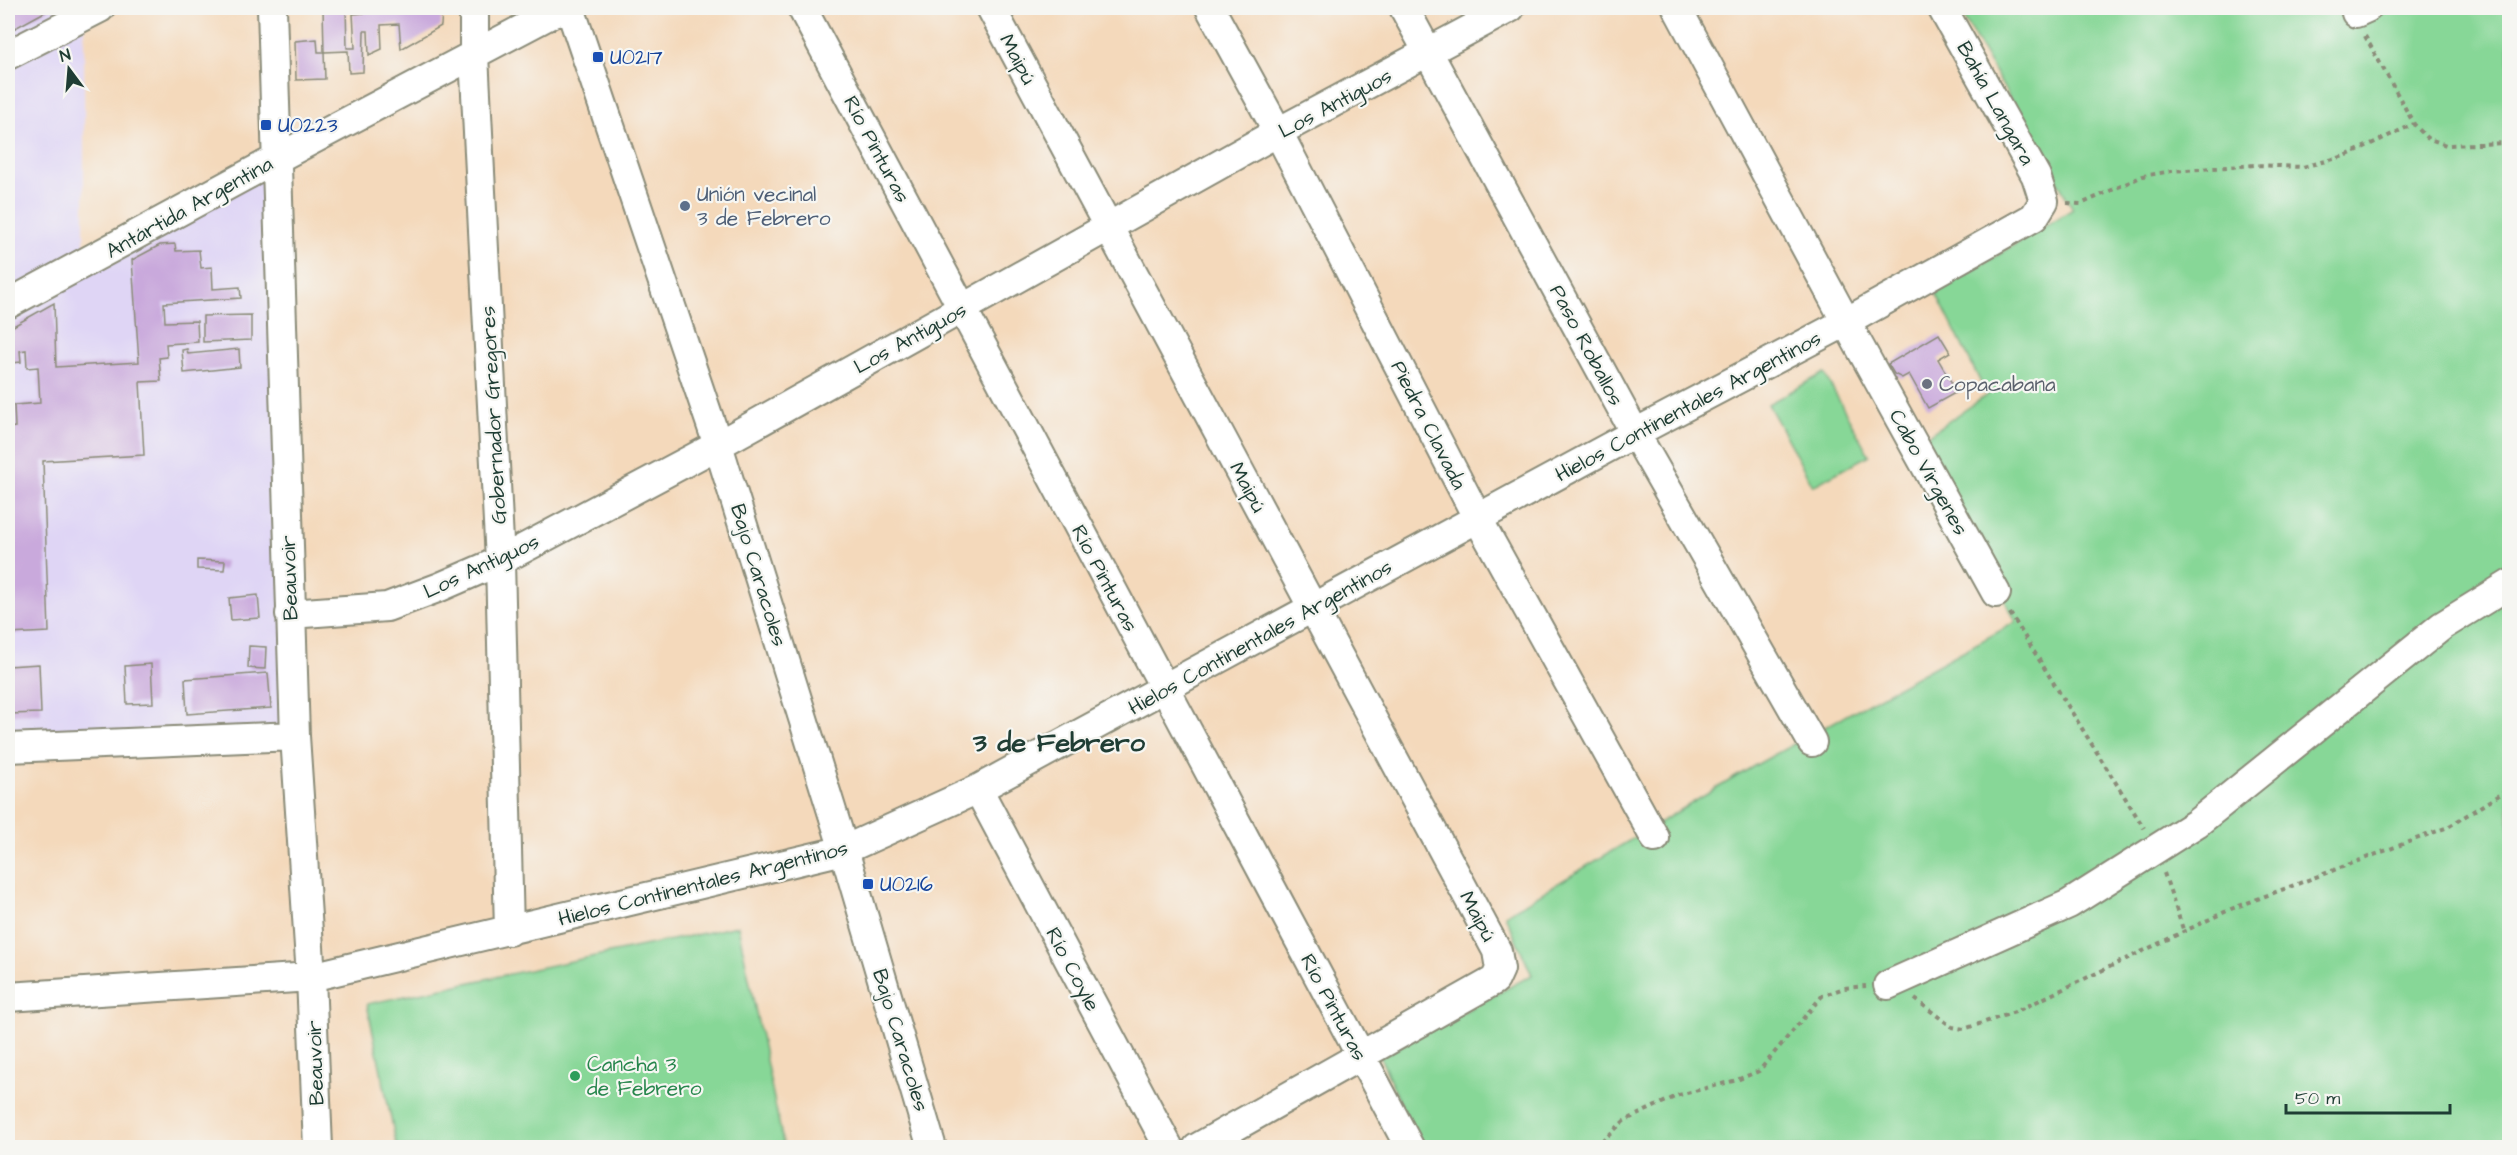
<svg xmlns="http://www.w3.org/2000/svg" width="2517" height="1155" viewBox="0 0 2517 1155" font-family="'Architects Daughter',sans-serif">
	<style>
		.built { fill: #dfd5f5 }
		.green { fill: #87d797; stroke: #538a66; stroke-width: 1.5 }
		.building { fill: #c9a9dc }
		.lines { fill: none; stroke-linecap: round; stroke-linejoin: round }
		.minor-casing { stroke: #8a8b78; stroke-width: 32 }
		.path { stroke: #8a8b78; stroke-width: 4; stroke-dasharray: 4.5 4.5; stroke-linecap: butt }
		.minor { stroke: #fff; stroke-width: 28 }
		.transit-dot { fill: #1a4fb4; stroke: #f6f6f2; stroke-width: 2 }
		.service-dot { fill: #5c6f8a; stroke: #f6f6f2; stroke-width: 2 }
		.worship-dot { fill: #6b7280; stroke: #f6f6f2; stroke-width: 2 }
		.leisure-dot { fill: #2e9e5b; stroke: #f6f6f2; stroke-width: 2 }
		.labels { text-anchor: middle; stroke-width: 4.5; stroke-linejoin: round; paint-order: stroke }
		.transit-label { font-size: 21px; fill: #164399; stroke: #f6f6f2; text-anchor: start }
		.street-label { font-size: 21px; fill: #1f3d34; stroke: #f6f6f2 }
		.service-label { font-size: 21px; fill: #4e5e75; stroke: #f6f6f2; text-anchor: start }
		.worship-label { font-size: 21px; fill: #5b616d; stroke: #f6f6f2; text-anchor: start }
		.leisure-label { font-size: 21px; fill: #27864d; stroke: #f6f6f2; text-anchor: start }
		.district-label { font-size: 27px; font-weight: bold; fill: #1f3d34; stroke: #f6f6f2 }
	</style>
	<rect width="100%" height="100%" fill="#f6f6f2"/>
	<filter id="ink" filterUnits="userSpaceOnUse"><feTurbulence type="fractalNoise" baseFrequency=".0167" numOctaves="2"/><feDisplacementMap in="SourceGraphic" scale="12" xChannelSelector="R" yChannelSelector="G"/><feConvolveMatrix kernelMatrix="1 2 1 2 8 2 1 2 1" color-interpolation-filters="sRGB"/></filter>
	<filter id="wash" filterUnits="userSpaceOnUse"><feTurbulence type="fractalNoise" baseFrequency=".008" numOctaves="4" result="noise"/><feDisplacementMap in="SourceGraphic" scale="24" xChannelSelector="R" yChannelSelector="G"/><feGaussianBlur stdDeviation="1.35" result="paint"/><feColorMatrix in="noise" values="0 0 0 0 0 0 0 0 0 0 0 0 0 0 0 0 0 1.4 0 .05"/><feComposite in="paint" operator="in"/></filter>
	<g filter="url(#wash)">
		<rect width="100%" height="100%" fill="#f4d9bb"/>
		<path class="built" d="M8 8H84V265L278 158 295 736 8 748Z"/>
		<path class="green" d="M1958 8H2509V1147H1420L1380 1057 1532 975 1505 915 1754 766 2016 622 1924 438 1987 395 1936 293 2073 209Z
			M1824 373 1869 455 1813 486 1768 404Z
			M738 926 784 1147H397L367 1004Z"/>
		<g id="blocks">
			<path class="building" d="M8 8H52L8 32Z
				M323 8H346L347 48H355L353 14 364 13V8H442L441 26 401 49 399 24 381 25 382 49 369 55 368 31H364L363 72 349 73 348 51 324 52 325 79 296 80 295 41 317 39 318 52H324Z
				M175 244 176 251 199 250 201 268 212 267 213 289 240 287 241 298 164 303 165 322 197 321 198 342 166 344 167 357 159 358 161 381 140 382 144 455 43 461 49 632 8 634V428L15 427 14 405 40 403 38 367 27 368 26 350 20 351 21 362 12 363V352L8 353V329L54 303 56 367 139 362 132 260 160 245Z
				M251 315V340L203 342V316Z
				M1939 334 1950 352 1938 359 1957 392 1928 408 1909 374 1902 378 1894 374 1888 364Z
				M187 349 188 354 239 349 240 367 184 373 182 350Z
				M197 560 225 561 224 570 197 569Z
				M258 595 260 618 231 620 229 598Z
				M249 646 266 647 265 669 248 668Z
				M39 664 41 713 8 714V666Z
				M151 664 153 703 127 704 125 666Z
				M268 673 271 708 187 714 185 679Z"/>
		</g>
	</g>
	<g filter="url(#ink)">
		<use href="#blocks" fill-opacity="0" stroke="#8a8b78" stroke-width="1.5"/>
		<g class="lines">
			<g class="minor-casing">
				<path id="minor" d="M272 8 295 736 311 977 318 1148
					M474 8V55L500 561 509 931
					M570 8 718 445 844 850 932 1148
					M802 8 1410 1148
					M991 8 1497 951 1500 969 1495 980 1197 1148
					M1210 8 1278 132 1478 519 1655 838
					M1404 8 1635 433 1812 742
					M1677 8 1846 322 1996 593
					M2356 13 2367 8
					M8 55 100 8
					M8 304 278 158 562 8
					M290 614 387 607 440 587 500 561 718 445 1278 132 1510 8
					M8 748 295 736
					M978 789 1169 1148
					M1888 985 2069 904 2197 823 2442 626 2510 584
					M8 997 311 977 844 850 978 789 1635 433 1846 322 2034 217 2044 201 2036 176 1942 8"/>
			</g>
			<path class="path" d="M2365 36 2414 124 2427 138 2446 145 2510 143
				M2067 203 2081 204 2143 176 2172 171 2255 165 2303 167 2345 156 2414 124
				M2010 613 2144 828
				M2164 873 2184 932
				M1915 999 1952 1027 1964 1029 2015 1012 2231 909 2448 827 2510 788
				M1595 1148 1624 1121 1679 1095 1737 1080 1759 1071 1822 996 1844 988 1866 986"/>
			<use href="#minor" class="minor"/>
		</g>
	</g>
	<g class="transit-dot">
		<rect x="592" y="51" width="12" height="12" rx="3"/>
		<rect x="260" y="119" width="12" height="12" rx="3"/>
		<rect x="862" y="878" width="12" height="12" rx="3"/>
	</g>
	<circle class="service-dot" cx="685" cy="206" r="6"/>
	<circle class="worship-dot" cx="1927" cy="384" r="6"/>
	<circle class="leisure-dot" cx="575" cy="1076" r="6"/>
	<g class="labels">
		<g class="transit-label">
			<text x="610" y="64">U0217</text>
			<text x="278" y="132">U0223</text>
			<text x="880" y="891">U0216</text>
		</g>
		<g class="street-label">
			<text transform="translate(1018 59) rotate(62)" y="7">Maipú</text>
			<text transform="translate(1335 103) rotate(-28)" y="7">Los Antiguos</text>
			<text transform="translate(1996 103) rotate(61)" y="7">Bahía Langara</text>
			<text transform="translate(877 149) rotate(62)" y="7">Río Pinturas</text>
			<text transform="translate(189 207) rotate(-29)" y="7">Antártida Argentina</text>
			<text transform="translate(910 338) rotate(-29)" y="7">Los Antiguos</text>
			<text transform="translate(1587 345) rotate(62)" y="7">Paso Roballos</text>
			<text transform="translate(1688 406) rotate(-28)" y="7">Hielos Continentales Argentinos</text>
			<text transform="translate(493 415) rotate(-93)" y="7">Gobernador Gregores</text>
			<text transform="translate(1429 425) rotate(63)" y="7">Piedra Clavada</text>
			<text transform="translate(1929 472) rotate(61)" y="7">Cabo Virgenes</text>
			<text transform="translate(1248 487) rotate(62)" y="7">Maipú</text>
			<text transform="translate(481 566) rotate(-25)" y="7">Los Antiguos</text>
			<text transform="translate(759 575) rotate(73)" y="7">Bajo Caracoles</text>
			<text transform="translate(289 578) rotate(-92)" y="7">Beauvoir</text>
			<text transform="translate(1105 578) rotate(62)" y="7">Río Pinturas</text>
			<text transform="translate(1260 637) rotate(-29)" y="7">Hielos Continentales Argentinos</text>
			<text transform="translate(703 883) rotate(-14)" y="7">Hielos Continentales Argentinos</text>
			<text transform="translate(1478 916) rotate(62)" y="7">Maipú</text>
			<text transform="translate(1073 969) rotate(62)" y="7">Río Coyle</text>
			<text transform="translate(1334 1007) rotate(62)" y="7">Río Pinturas</text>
			<text transform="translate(901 1040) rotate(73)" y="7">Bajo Caracoles</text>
			<text transform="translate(315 1063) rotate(-92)" y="7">Beauvoir</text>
		</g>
		<g class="service-label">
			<text x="697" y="201">Unión vecinal<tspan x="697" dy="24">3 de Febrero</tspan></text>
		</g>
		<g class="worship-label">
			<text x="1939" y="391">Copacabana</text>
		</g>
		<g class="leisure-label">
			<text x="587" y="1071">Cancha 3<tspan x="587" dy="24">de Febrero</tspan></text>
		</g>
		<g class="district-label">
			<text x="1059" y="751">3 de Febrero</text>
		</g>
	</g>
	<rect width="2517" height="1155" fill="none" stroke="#f6f6f2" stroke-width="30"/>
	<g transform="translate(69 69) rotate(344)" stroke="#f6f6f2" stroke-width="4.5" paint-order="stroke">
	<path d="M0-4.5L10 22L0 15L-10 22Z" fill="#1f3d34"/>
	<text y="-9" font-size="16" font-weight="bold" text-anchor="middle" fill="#1f3d34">N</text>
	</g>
	<path d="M2286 1104v9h164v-9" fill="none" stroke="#1f3d34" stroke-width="3"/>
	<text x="2295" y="1104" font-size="18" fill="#1f3d34" stroke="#f6f6f2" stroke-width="4.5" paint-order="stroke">50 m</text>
</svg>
